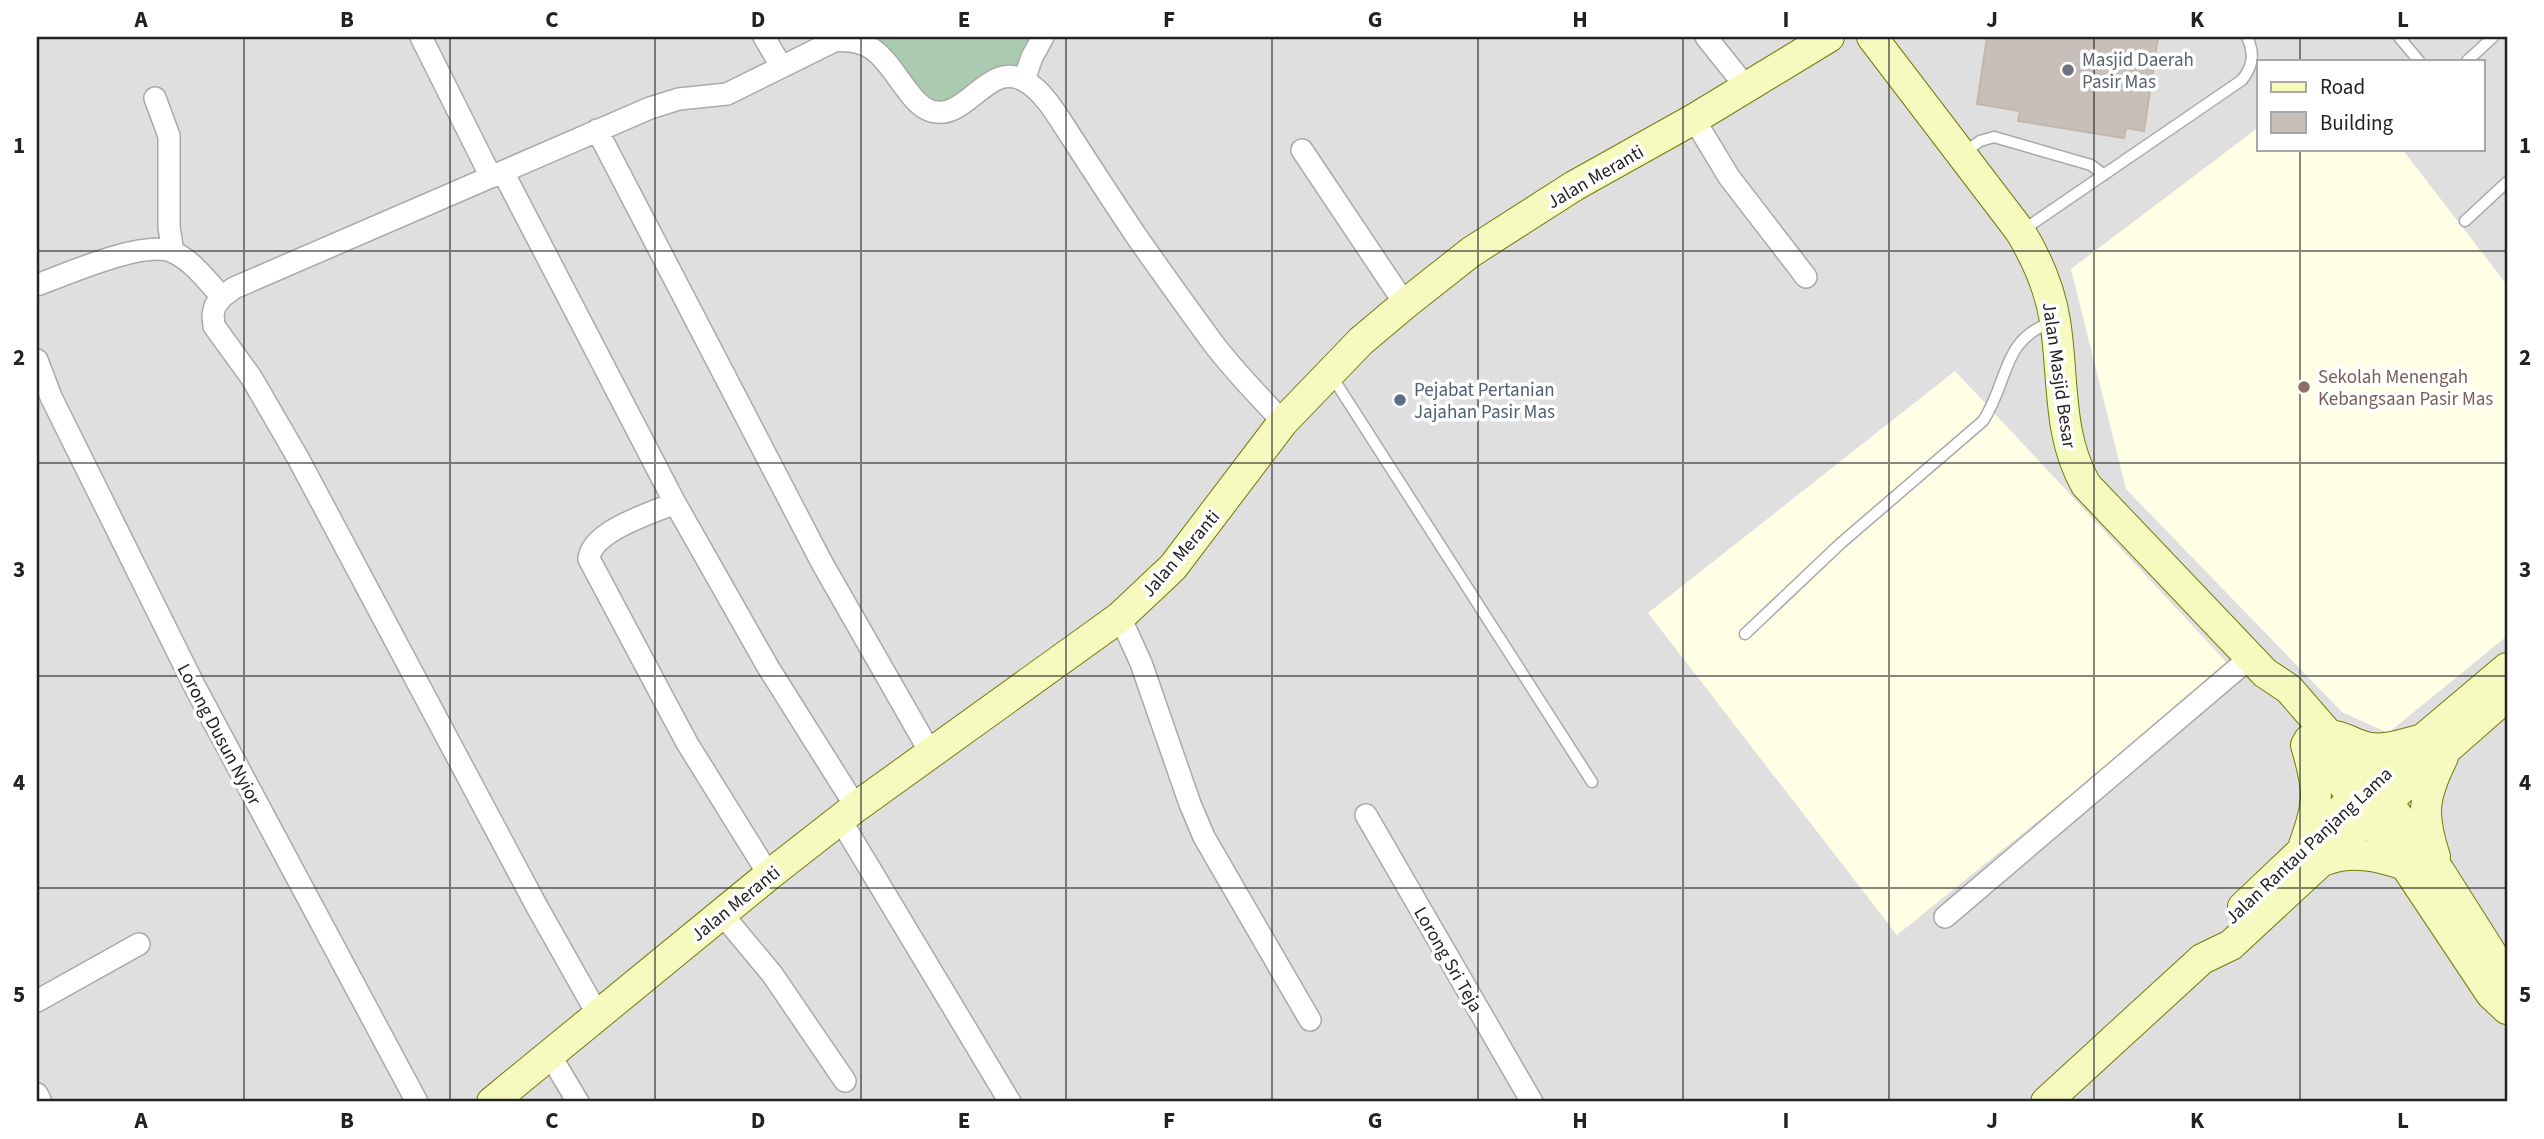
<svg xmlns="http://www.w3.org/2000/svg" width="2544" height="1139" viewBox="0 0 2544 1139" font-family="'Source Sans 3',sans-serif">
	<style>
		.residential { fill: #e0dfdf; fill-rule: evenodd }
		.education { fill: #ffffe5 }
		.cemetery { fill: #aacbaf }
		.building { fill: #c7bfb8; stroke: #c4b6ab; stroke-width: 2 }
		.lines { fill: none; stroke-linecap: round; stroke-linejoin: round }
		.lane-casing { stroke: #a9a9a9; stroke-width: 13 }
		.street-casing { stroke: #a9a9a9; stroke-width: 24 }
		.secondary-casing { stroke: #707d05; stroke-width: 32 }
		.lane { stroke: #fff; stroke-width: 10 }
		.street { stroke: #fff; stroke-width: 21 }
		.secondary { stroke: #f7fabf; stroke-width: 30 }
		.grid { fill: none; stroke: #222; stroke-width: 2; stroke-opacity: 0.55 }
		.worship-dot { fill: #6b7280; stroke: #fff; stroke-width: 2.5 }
		.education-dot { fill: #8d6e63; stroke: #fff; stroke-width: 2.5 }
		.service-dot { fill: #5c6f8a; stroke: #fff; stroke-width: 2.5 }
		.labels { text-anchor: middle; stroke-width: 7; stroke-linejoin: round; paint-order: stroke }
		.worship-label { font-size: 19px; fill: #5b616d; stroke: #fff; text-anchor: start }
		.street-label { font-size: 19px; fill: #222; stroke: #fff }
		.education-label { font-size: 19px; fill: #785e54; stroke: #fff; text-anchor: start }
		.service-label { font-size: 19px; fill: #4e5e75; stroke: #fff; text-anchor: start }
		.neatline { fill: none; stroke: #222; stroke-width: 2.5 }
		.grid-label { font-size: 23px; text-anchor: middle; font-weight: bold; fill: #222 }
	</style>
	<rect width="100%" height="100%" fill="#f2efe9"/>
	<path class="residential" d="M37 37H2507V1102H37ZM2259 61H2483V149H2259Z"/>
	<path class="education" d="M2259 127V149H2402L2507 285V636L2388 733 2342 712 2126 489 2071 269Z
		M1955 371 2230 666 1897 935 1648 613Z"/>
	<path class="cemetery" d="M875 37H1034L1017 70 1010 67 981 77 948 99 934 103 919 93Z"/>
	<path class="building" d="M1987 37H2158L2144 131 2126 128 2124 138 2018 121 2020 111 1977 104Z"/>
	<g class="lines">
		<g class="lane-casing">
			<path id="lane" d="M2399 37 2419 61
				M2467 61 2493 37
				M1964 153 1980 141 1994 137 2091 165 2104 175
				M2465 221 2507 182
				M2023 230 2242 80C2253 66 2255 54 2247 37
				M1331 375 1592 782
				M1745 634 1841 543 1983 421C2010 380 2000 340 2054 321"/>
		</g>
		<g class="street-casing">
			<path id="street" d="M421 37 491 177
				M764 37 781 66
				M1706 37 1746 87
				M1024 80 1032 57 1043 37
				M155 98 169 136V227L173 252
				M1694 119 1729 177 1806 277
				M597 130 822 563 930 752
				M1302 150 1405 304
				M503 172 675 503 768 667 856 807
				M37 285C67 274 145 239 173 252 193 261 207 281 222 297
				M37 360 51 397 194 685 417 1102
				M675 503C652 513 591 531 589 559L687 743 769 875
				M1120 617 1141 663 1190 804 1204 837 1310 1020
				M1366 815 1532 1102
				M840 819 1010 1102
				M722 914 772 974 845 1081
				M1945 917 2251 657
				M37 1001 139 944
				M598 1015 536 905 298 458 251 377 214 326 213 315 215 306 222 297 234 288 650 108 679 99 727 94 834 41C875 37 885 61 907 90 914 99 920 107 931 111 967 122 988 59 1025 81 1045 92 1060 120 1072 138 1094 172 1116 206 1139 240 1163 274 1188 309 1213 343 1234 371 1259 396 1283 422
				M550 1055 578 1102
				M37 1094 41 1102"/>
		</g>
		<g class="secondary-casing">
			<path id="secondary" d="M1872 37 2020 231C2037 259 2050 289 2055 321 2064 376 2057 435 2086 485L2265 673 2289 689 2387 802 2440 872 2507 978
				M2329 735C2343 736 2353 744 2366 747 2384 752 2406 743 2423 739
				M2309 740 2405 865 2491 994 2507 1009
				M2304 845C2320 802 2319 789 2306 745
				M2435 857C2421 814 2423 797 2443 757
				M2325 860C2353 850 2378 856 2405 865
				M2243 907 2301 852 2353 798 2507 668
				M492 1102 769 875 856 807 1120 617 1173 567 1283 422 1361 341 1405 304 1471 252 1574 186 1694 119 1829 37
				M2046 1102 2202 959 2231 945 2368 818 2507 696"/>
		</g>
		<use href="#lane" class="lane"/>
		<use href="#street" class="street"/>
		<use href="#secondary" class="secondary"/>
	</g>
	<path class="grid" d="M244 37V1102M450 37V1102M655 37V1102M861 37V1102M1066 37V1102M1272 37V1102M1478 37V1102M1683 37V1102M1889 37V1102M2094 37V1102M2300 37V61M2300 149V1102M37 251H2507M37 463H2507M37 676H2507M37 888H2507"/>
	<circle class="worship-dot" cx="2068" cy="70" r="7"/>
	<circle class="education-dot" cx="2304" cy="387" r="7"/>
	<circle class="service-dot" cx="1400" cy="400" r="7"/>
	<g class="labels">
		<g class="worship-label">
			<text x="2082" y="66">Masjid Daerah<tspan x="2082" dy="22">Pasir Mas</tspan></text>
		</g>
		<g class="street-label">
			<text transform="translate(1595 176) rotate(-30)" y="7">Jalan Meranti</text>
			<text transform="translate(2060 375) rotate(82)" y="7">Jalan Masjid Besar</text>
			<text transform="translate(1180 553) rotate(-49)" y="7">Jalan Meranti</text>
			<text transform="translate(220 734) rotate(62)" y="7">Lorong Dusun Nyior</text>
			<text transform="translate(2308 845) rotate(-43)" y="7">Jalan Rantau Panjang Lama</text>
			<text transform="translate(735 903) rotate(-39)" y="7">Jalan Meranti</text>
			<text transform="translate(1449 959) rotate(60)" y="7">Lorong Sri Teja</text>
		</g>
		<g class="education-label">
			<text x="2318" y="383">Sekolah Menengah<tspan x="2318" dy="22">Kebangsaan Pasir Mas</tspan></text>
		</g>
		<g class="service-label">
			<text x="1414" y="396">Pejabat Pertanian<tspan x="1414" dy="22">Jajahan Pasir Mas</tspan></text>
		</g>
	</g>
	<rect width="2544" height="1139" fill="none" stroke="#ffffff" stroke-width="77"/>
	<rect x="2257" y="60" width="228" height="91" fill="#ffffff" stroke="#a7a7a7" stroke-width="2"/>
	<rect x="2271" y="82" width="35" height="10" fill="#f7fabf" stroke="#a7a7a7" stroke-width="2"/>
	<text x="2320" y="94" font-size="21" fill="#222222">Road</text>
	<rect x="2271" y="112" width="35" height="21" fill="#c7bfb8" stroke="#a7a7a7" stroke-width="2"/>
	<text x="2320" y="130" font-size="21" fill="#222222">Building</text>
	<rect x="38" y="38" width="2468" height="1062" class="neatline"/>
	<g class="grid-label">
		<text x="141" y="27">A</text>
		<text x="347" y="27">B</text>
		<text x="552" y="27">C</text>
		<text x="758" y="27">D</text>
		<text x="964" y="27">E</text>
		<text x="1169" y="27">F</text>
		<text x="1375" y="27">G</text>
		<text x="1580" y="27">H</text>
		<text x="1786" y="27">I</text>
		<text x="1992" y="27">J</text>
		<text x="2197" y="27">K</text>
		<text x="2403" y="27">L</text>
		<text x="19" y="153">1</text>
		<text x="2525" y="153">1</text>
		<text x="19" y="365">2</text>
		<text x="2525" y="365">2</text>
		<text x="19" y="577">3</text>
		<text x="2525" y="577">3</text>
		<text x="19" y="790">4</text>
		<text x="2525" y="790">4</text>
		<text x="19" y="1002">5</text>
		<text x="2525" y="1002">5</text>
		<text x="141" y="1128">A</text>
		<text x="347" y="1128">B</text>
		<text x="552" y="1128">C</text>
		<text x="758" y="1128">D</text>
		<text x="964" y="1128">E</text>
		<text x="1169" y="1128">F</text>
		<text x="1375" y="1128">G</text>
		<text x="1580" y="1128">H</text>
		<text x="1786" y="1128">I</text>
		<text x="1992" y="1128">J</text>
		<text x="2197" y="1128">K</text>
		<text x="2403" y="1128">L</text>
	</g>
</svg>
